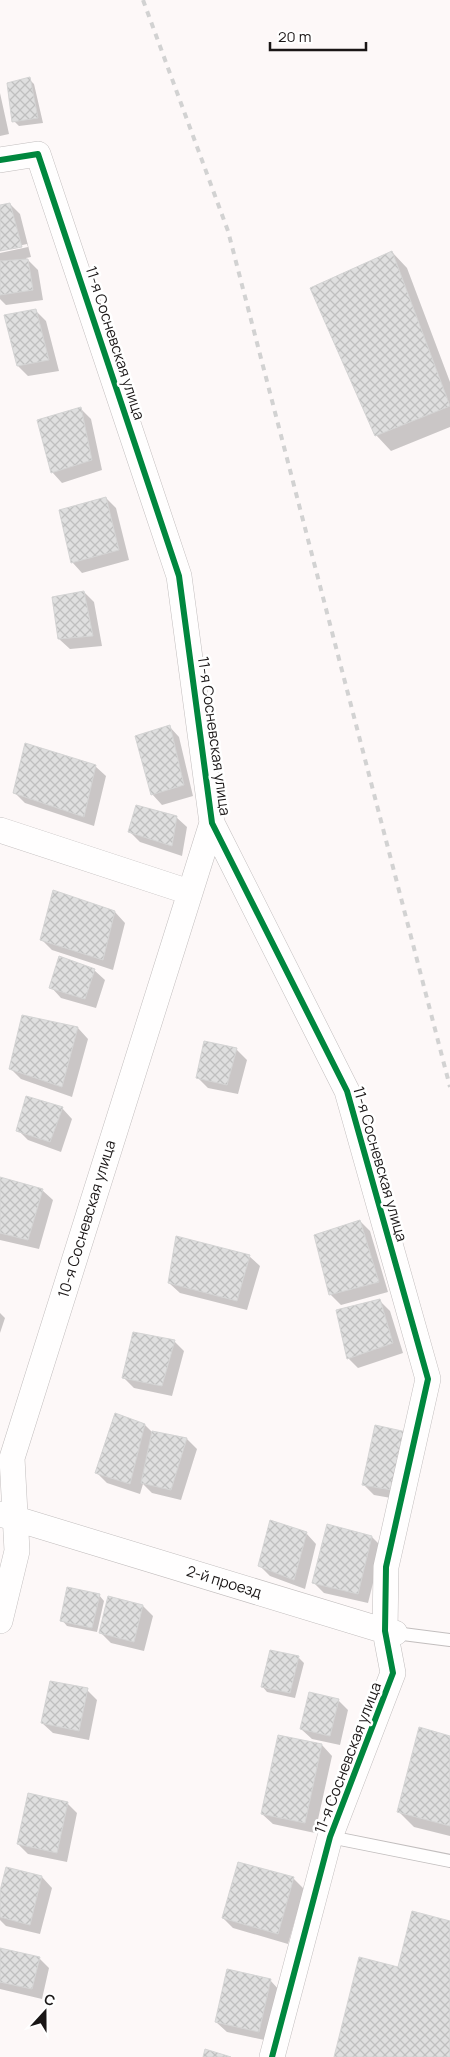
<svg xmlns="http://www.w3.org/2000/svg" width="450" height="2057" viewBox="0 0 450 2057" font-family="Manrope,sans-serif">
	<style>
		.shadow { fill: #0003 }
		.building { fill: url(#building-cross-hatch); stroke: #d4d4d4 }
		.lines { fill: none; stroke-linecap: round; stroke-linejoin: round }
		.service-casing { stroke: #c2bebe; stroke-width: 14 }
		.minor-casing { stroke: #c2bebe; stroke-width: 26 }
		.service { stroke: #fffefe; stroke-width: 12 }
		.minor { stroke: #fffefe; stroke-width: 25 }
		.rail { stroke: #d2d2d2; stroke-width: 4; stroke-dasharray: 6 6; stroke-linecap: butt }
		.cycleway-casing { stroke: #fff; stroke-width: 9 }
		.cycleway { stroke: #00873e; stroke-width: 6 }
		.labels { text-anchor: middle; stroke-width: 5; stroke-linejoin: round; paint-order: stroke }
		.street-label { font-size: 15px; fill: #1a1616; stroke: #fff }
	</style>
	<defs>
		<pattern id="building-cross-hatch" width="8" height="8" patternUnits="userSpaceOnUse" patternTransform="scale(1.25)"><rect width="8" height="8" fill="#dfdfdf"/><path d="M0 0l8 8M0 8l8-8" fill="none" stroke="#bfbfbf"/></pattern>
	</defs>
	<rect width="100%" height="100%" fill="#fdf8f8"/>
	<path class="shadow" d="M29 79 34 84 43 123 19 126 14 121Z
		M0 93 9 134 0 136Z
		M10 204 20 214 31 257 26 258 38 270 43 300 6 305 0 299V253L28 247 27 244 0 250V207Z
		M392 252 407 268 450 382V427L391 451 376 435Z
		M36 311 46 321 59 371 28 376 18 366Z
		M81 409 91 419 102 470 62 483 52 472Z
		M106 498 116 508 129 560 82 573 72 562Z
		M84 592 94 602 102 646 70 649 59 639Z
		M169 726 179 737 193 796 162 805 152 794Z
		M95 766 106 776 94 826 25 803 15 793Z
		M176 817 187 827 182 856 140 842 130 832Z
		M115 912 125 923 113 970 52 950 42 940Z
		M94 970 105 980 96 1008 61 998 51 987Z
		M78 1028 88 1039 72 1097 21 1079 11 1069Z
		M205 1043 237 1050 247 1060 238 1094 208 1088 198 1078Z
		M62 1108 72 1119 61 1152 28 1140 18 1130Z
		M0 1178 42 1190 53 1200 39 1249 0 1240Z
		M360 1221 370 1231 388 1292 341 1305 330 1294Z
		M249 1256 260 1266 247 1310 180 1293 169 1283Z
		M380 1301 390 1311 403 1353 358 1368 348 1358Z
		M0 1313 5 1318 0 1333Z
		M174 1341 184 1351 172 1396 134 1388 124 1378Z
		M145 1425 153 1433 187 1439 197 1449 181 1500 152 1493 143 1484 140 1494 107 1483 97 1473Z
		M410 1435 408 1501 374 1495 364 1485Z
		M306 1533 316 1544 305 1589 270 1576 260 1566Z
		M372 1537 382 1547 368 1603 324 1593 314 1583Z
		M99 1595 104 1601 97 1632 67 1626 62 1620Z
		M143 1606 153 1616 144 1651 111 1643 100 1632Z
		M298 1657 304 1663 295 1698 267 1692 262 1686Z
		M87 1690 97 1700 89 1740 53 1733 42 1723Z
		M338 1700 348 1710 340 1745 312 1739 301 1729Z
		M450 1737V1836L414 1827 398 1811Z
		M322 1745 332 1756 315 1833 273 1824 262 1814Z
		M67 1803 77 1813 67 1862 28 1854 18 1844Z
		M239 1863 294 1879 304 1889 288 1944 233 1928 223 1918Z
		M42 1877 52 1888 40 1934 6 1926 0 1920V1897Z
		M0 1949 39 1958 49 1968 42 1999 0 1989Z
		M270 1980 280 1991 269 2041 227 2032 216 2022Z"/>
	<path class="building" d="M30 77 38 118 12 122 7 83Z
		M10 203 22 247 0 251V205Z
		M392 251 450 406 375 436 310 288Z
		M28 259 33 290 0 295V261Z
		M36 309 49 360 17 366 4 315Z
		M81 407 92 460 51 473 37 420Z
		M106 497 119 550 71 563 59 510Z
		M84 591 93 636 58 639 52 597Z
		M170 725 184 785 151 795 135 736Z
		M25 743 96 765 84 817 13 793Z
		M136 805 177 816 172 846 128 832Z
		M53 890 115 911 103 960 40 940Z
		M59 956 95 969 85 999 49 988Z
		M22 1015 78 1027 62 1087 9 1069Z
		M204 1041 237 1048 227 1085 196 1078Z
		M26 1096 63 1107 50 1142 16 1131Z
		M0 1177 43 1189 28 1240 0 1233Z
		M360 1220 379 1282 329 1295 314 1235Z
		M176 1236 250 1255 237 1301 168 1283Z
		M380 1299 393 1343 347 1359 336 1310Z
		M133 1332 175 1340 162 1386 122 1378Z
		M115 1413 145 1424 130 1484 95 1473Z
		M375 1425 411 1433 398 1491 362 1485Z
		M152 1431 187 1438 171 1490 141 1483Z
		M270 1520 307 1532 294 1580 258 1566Z
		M327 1524 372 1536 358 1594 312 1583Z
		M67 1587 100 1594 92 1628 60 1621Z
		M108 1596 143 1605 134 1642 99 1633Z
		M270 1650 299 1656 290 1693 261 1687Z
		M50 1681 88 1688 79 1731 41 1723Z
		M309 1692 339 1699 330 1736 300 1729Z
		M419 1727 450 1736V1826L397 1812Z
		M278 1735 322 1744 305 1823 261 1814Z
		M28 1793 68 1802 57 1853 17 1844Z
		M238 1862 294 1877 278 1934 222 1918Z
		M6 1867 42 1876 30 1925 0 1917V1891Z
		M412 1911 450 1921V2057H334L359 1957 398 1967Z
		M0 1948 40 1957 32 1989 0 1982Z
		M227 1969 271 1979 259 2032 215 2022Z
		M205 2049 231 2057H203Z"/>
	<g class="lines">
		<g class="service-casing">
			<path id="service" d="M395 1633 450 1640
				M330 1837 450 1861"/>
		</g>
		<g class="minor-casing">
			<path id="minor" d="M0 160 38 154 179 576 212 823 347 1091 428 1379 386 1567 385 1631 393 1673 330 1837 272 2057
				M0 830 189 892
				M0 1514 385 1631 395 1633
				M0 1621 17 1551 12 1458 212 823"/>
		</g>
		<use href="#service" class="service"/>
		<use href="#minor" class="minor"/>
		<path class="rail" d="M143 0 228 231 450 1087"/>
		<g class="cycleway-casing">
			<path id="cycleway" d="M0 160 38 154 179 576 212 823 347 1091 428 1379 386 1567 385 1631 393 1673 330 1837 272 2057"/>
		</g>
		<use href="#cycleway" class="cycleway"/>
	</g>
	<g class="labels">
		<g class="street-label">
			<text transform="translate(115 343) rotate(72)" y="5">11-я Сосневская улица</text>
			<text transform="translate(214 736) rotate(82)" y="5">11-я Сосневская улица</text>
			<text transform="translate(380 1164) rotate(74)" y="5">11-я Сосневская улица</text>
			<text transform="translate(87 1219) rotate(-73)" y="5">10-я Сосневская улица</text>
			<text transform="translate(224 1582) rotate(17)" y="5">2-й проезд</text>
			<text transform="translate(348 1758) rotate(-69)" y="5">11-я Сосневская улица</text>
		</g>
	</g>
	<g transform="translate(45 2012) rotate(21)" stroke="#ffffff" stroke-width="4" paint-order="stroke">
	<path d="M0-4L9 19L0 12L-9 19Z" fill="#1a1616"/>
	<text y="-8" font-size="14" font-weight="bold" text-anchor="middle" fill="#1a1616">С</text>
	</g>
	<path d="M270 42v8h96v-8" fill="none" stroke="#1a1616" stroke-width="2.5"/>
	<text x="278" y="42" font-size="15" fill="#1a1616" stroke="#ffffff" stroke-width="4" paint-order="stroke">20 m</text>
</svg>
